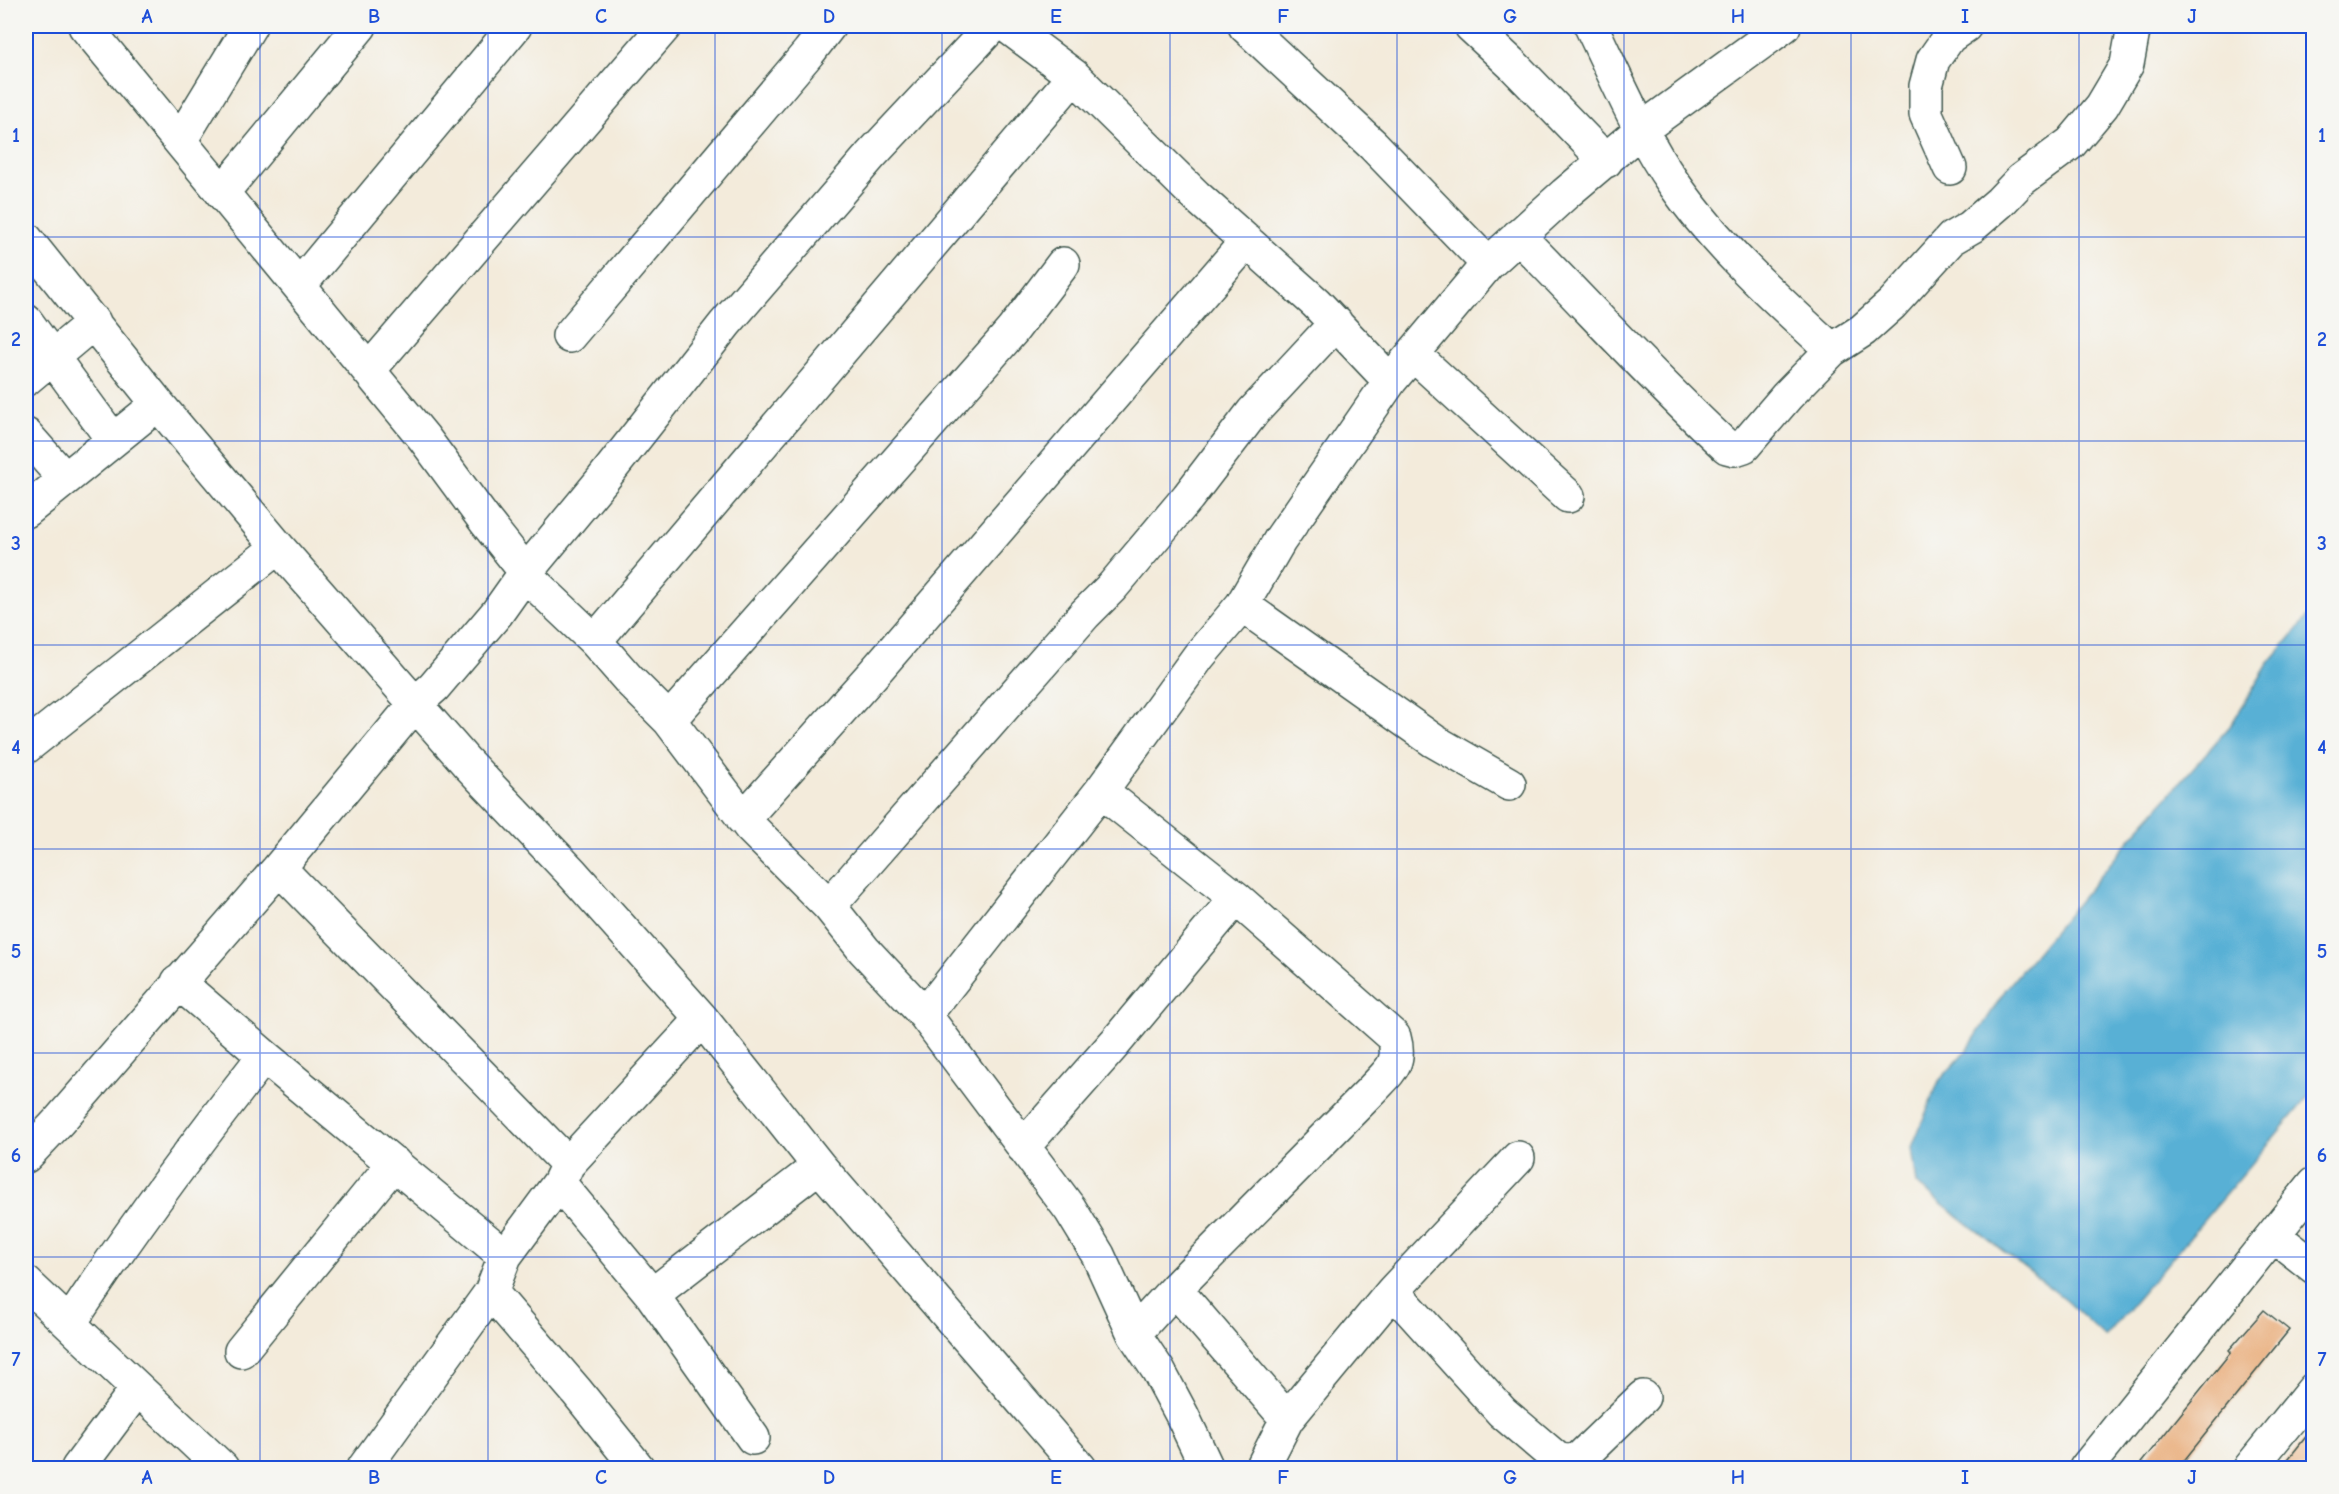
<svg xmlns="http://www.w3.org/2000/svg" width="2339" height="1494" viewBox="0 0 2339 1494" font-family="'Comic Neue',sans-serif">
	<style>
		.water { fill: #58b0d5; stroke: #3c7684; stroke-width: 1.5 }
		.building { fill: #e9ad7c }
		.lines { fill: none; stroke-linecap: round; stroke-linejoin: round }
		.minor-casing { stroke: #3f574d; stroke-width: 36 }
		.minor { stroke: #fff; stroke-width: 33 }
		.grid { fill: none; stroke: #1d4ed8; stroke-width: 1.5; stroke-opacity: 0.55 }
		.neatline { fill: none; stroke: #1d4ed8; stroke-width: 2 }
		.grid-label { font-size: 20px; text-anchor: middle; font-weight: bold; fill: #1d4ed8 }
	</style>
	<rect width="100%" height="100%" fill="#f6f6f2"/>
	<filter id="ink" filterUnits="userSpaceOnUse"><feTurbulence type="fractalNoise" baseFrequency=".0167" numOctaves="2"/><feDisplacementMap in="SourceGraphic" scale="12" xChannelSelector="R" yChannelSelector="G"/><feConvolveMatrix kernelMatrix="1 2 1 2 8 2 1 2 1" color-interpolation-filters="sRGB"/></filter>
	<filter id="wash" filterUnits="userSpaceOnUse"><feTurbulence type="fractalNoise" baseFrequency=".008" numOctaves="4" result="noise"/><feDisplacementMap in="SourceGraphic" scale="24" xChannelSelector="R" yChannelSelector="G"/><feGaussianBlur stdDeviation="1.35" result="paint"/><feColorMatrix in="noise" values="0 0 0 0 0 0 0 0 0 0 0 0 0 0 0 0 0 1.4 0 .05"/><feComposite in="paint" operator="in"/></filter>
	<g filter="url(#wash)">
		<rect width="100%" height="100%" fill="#f3ebdb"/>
		<path class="water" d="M2313 611V1091L2105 1337 2066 1300 1917 1184 1912 1147 1939 1081 1968 1049 2006 989 2139 829 2231 725 2268 664Z"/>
		<g id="blocks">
			<path class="building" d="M2264 1310 2289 1330 2178 1468H2137L2231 1352 2229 1350Z
				M2313 1428V1468H2281Z"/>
		</g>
	</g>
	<g filter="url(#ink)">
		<use href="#blocks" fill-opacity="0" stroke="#3f574d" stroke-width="1.5"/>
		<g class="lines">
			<g class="minor-casing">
				<path id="minor" d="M85 26 424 438 486 522 536 585 595 641 630 681 669 720 750 827 829 906 864 950 925 1015 1070 1209 1098 1255 1134 1334 1158 1370 1182 1415 1207 1468
					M1007 26 1074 76 1196 196 1316 303 1390 381
					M1245 26 1373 145 1488 264
					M1471 26 1513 65 1606 161
					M1591 26C1615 76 1642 139 1674 184 1717 246 1776 299 1832 350
					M180 141 250 26
					M1950 168 1926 114V86L1933 60 1949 37 1965 26
					M222 193 360 26
					M1518 236C1588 306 1654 380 1727 447L1735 449 1744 446 1787 396 1832 350 1863 330 1892 304 1952 238 1971 227 2000 202 2021 180 2071 143 2102 106 2127 64 2134 26
					M26 239 158 404 278 547 466 762 572 873 702 1019 819 1166 1080 1468
					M299 286 515 26
					M26 321 113 440
					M569 336 809 52 829 26
					M1414 355 1568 496
					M369 370 665 26
					M26 379 94 322
					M26 435 65 479
					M26 511 158 404
					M1242 605 1434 741 1509 784
					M595 641 1074 76
					M669 720 1012 331 1063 264
					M26 747 278 547
					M1101 791 1236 898 1394 1037C1402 1065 1389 1071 1371 1091L1175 1289 1134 1334
					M743 819 872 675 1247 241
					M279 868 568 1164
					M829 906 1085 614 1112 587 1188 497 1253 412 1336 323
					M178 982 264 1056 505 1256
					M925 1015 1101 791 1199 656 1242 605 1280 540 1390 381 1488 264 1565 194 1642 129 1784 26
					M1023 1147 1115 1043 1236 898
					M26 1156 59 1121 279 868 415 704 434 687 497 613 526 572 603 479 725 324 871 155 992 26
					M559 1183 652 1295 753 1438
					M2273 1235 2314 1267
					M26 1283 222 1468
					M1175 1289 1287 1419 1262 1468
					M1393 1291 1502 1412 1556 1458 1567 1462 1580 1458 1643 1397
					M491 1292 577 1392 638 1468
					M652 1295 819 1166
					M70 1323C130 1231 196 1143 264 1056
					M241 1351 394 1163
					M1287 1419 1393 1291 1518 1158
					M78 1468 137 1389
					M364 1468 491 1292 505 1256 559 1183 568 1164 702 1019
					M2086 1468 2314 1184
					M2250 1468 2314 1389"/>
			</g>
			<use href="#minor" class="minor"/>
		</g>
	</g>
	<path class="grid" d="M260 26V1468M488 26V1468M715 26V1468M942 26V1468M1170 26V1468M1397 26V1468M1624 26V1468M1851 26V1468M2079 26V1468M26 237H2314M26 441H2314M26 645H2314M26 849H2314M26 1053H2314M26 1257H2314"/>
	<rect width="2339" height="1494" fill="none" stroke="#f6f6f2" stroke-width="66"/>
	<rect x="33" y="33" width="2273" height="1428" class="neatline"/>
	<g class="grid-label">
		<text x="147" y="23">A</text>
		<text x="374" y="23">B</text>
		<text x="601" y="23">C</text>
		<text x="829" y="23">D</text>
		<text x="1056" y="23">E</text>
		<text x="1283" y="23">F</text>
		<text x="1510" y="23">G</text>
		<text x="1738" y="23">H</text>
		<text x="1965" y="23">I</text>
		<text x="2192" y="23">J</text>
		<text x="16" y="142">1</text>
		<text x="2322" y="142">1</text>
		<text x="16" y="346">2</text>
		<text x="2322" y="346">2</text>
		<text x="16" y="550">3</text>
		<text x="2322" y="550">3</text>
		<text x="16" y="754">4</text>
		<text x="2322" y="754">4</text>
		<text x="16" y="958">5</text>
		<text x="2322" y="958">5</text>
		<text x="16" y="1162">6</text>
		<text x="2322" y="1162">6</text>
		<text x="16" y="1366">7</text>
		<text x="2322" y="1366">7</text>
		<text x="147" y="1484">A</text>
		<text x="374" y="1484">B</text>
		<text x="601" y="1484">C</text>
		<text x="829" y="1484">D</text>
		<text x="1056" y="1484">E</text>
		<text x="1283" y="1484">F</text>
		<text x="1510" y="1484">G</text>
		<text x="1738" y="1484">H</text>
		<text x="1965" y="1484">I</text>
		<text x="2192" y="1484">J</text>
	</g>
</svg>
